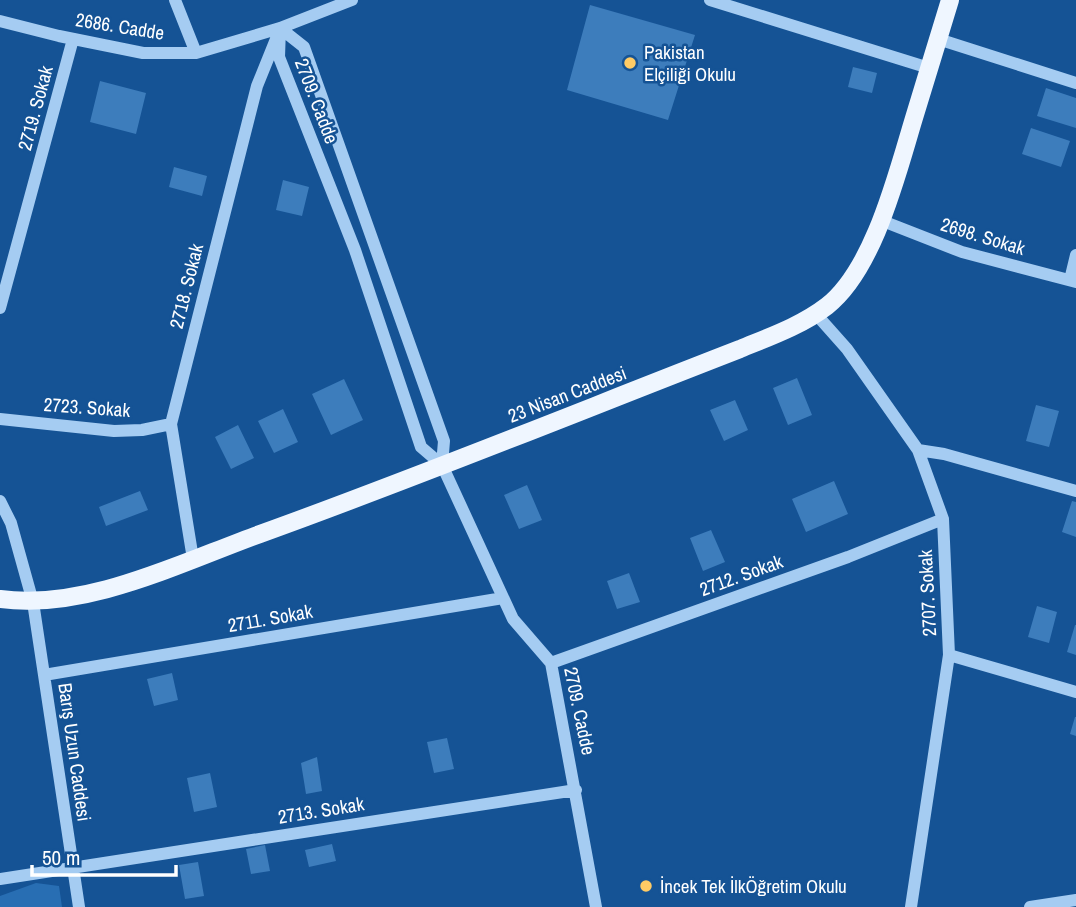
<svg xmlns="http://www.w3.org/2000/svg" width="1076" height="907" viewBox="0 0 1076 907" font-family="'Archivo Narrow',sans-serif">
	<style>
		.green { fill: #286eb3 }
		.building { fill: #3d7dbc }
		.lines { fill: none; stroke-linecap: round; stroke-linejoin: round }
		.minor { stroke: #a5ccf2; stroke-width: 12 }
		.major { stroke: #eff6ff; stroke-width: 18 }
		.poi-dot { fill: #ffcb65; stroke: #155395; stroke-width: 2.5 }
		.labels { text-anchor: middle; stroke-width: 5; stroke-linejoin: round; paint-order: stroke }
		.street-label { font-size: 19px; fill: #fff; stroke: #155395 }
		.poi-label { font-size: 19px; fill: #fff; stroke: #155395; text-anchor: start }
	</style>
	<rect width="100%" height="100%" fill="#155395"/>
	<path class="green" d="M36 883 59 886 62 907H0V896Z"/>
	<path class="building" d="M590 5 695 35 668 120 567 90Z
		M853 67 877 73 872 93 848 87Z
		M100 81 146 93 136 134 90 122Z
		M1046 88 1076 98V128L1037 116Z
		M1031 128 1070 141 1061 167 1022 154Z
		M174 167 207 176 202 196 169 187Z
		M283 180 309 187 302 216 276 210Z
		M797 378 812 415 788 425 773 388Z
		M344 379 363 420 331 435 312 394Z
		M735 400 748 430 724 441 710 410Z
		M1036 405 1059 411 1049 447 1026 441Z
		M283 409 298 442 274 453 258 421Z
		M238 425 254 458 231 469 215 437Z
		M834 481 848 514 806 532 792 499Z
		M527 485 542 520 519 529 504 495Z
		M140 491 148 510 106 526 99 507Z
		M1072 501 1076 502V537L1062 532Z
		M711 530 725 562 703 571 690 538Z
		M629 573 640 602 617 609 607 581Z
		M1037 606 1057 612 1049 643 1028 637Z
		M1075 625H1076V655L1067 652Z
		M172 673 178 700 154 706 147 679Z
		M1075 717H1076V736L1070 734Z
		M447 738 454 769 434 773 427 742Z
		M317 757 322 791 306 794 301 763Z
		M210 773 217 807 194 812 187 778Z
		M332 844 336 861 309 867 305 850Z
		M265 845 270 871 251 874 246 849Z
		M198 862 204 896 185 899 179 865Z"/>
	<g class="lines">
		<path class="minor" d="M175 0 196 53
			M710 0 929 68
			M0 21 59 36 143 53H196L280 28 352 0
			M280 28 279 57 355 250 421 447 442 465 513 619 551 663 596 907
			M280 28 304 47 444 441 442 465
			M938 39 1076 83
			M880 220 962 252 1076 282
			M1070 280 1076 255
			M0 308 73 39
			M815 313 847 349 918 450 943 519 949 655 911 907
			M0 419 114 431 142 430 171 424
			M918 450 944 454 1076 491
			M0 501 11 523 33 602 79 907
			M193 559 171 424 257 86 276 39
			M949 655 1076 692
			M551 663 848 557 943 519
			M44 675 503 598
			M0 879 576 790
			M1030 907 1076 900"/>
		<path class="major" d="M0 599C85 611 180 563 260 534 421 476 580 411 740 349 769 337 801 326 827 306 874 269 897 174 914 118 926 79 938 39 950 0"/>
	</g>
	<g class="poi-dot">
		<circle cx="630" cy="63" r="7"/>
		<circle cx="646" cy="886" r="7"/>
	</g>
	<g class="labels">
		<g class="street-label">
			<text transform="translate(120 26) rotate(9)" y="7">2686. Cadde</text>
			<text transform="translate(317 101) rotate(69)" y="7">2709. Cadde</text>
			<text transform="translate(35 108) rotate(-75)" y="7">2719. Sokak</text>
			<text transform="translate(983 236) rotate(17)" y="7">2698. Sokak</text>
			<text transform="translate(186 286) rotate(-76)" y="7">2718. Sokak</text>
			<text transform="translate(567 394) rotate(-21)" y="7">23 Nisan Caddesi</text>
			<text transform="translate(87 407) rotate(4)" y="7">2723. Sokak</text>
			<text transform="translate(741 575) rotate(-20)" y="7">2712. Sokak</text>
			<text transform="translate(927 593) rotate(-93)" y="7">2707. Sokak</text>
			<text transform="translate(270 618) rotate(-10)" y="7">2711. Sokak</text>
			<text transform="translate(580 711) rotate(78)" y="7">2709. Cadde</text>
			<text transform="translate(75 752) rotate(82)" y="7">Barış Uzun Caddesi</text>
			<text transform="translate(321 810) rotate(-9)" y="7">2713. Sokak</text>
		</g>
		<g class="poi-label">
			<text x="644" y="59">Pakistan<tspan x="644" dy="22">Elçiliği Okulu</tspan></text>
			<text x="660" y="893">İncek Tek İlkÖğretim Okulu</text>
		</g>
	</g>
	<path d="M32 865v10h144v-10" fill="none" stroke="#ffffff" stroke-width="3.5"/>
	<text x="42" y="865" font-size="21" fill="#ffffff" stroke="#155395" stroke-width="5" paint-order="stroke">50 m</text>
</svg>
